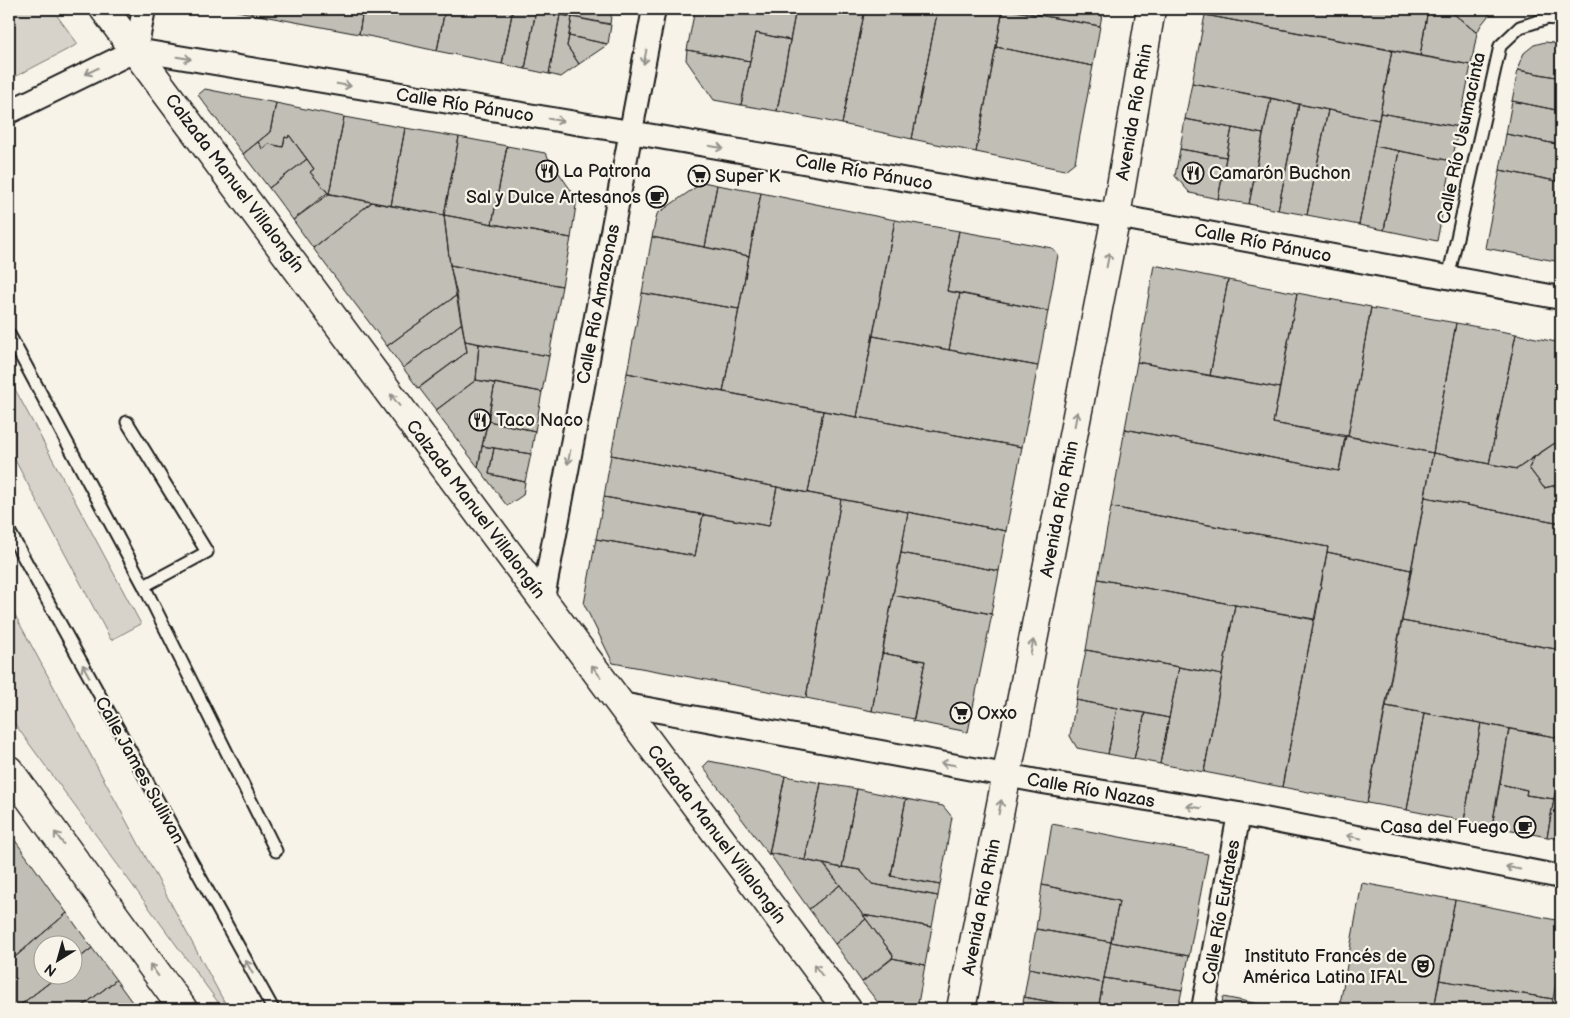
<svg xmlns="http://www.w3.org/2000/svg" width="1570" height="1018" viewBox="0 0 1570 1018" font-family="'Balsamiq Sans',sans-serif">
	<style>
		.green { fill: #d7d3cb; stroke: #7a7874 }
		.building { fill: #c0beb5; stroke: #1c1c1c }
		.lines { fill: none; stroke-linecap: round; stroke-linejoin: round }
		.service-casing { stroke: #1c1c1c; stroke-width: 15 }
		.minor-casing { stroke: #1c1c1c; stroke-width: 26 }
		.tertiary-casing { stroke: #1c1c1c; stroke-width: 31 }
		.secondary-casing { stroke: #1c1c1c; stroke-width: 31 }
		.service { stroke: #f7f3e8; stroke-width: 11 }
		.minor { stroke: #f7f3e8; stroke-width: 22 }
		.tertiary { stroke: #f7f3e8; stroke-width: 28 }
		.secondary { stroke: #f7f3e8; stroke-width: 28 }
		.oneway { stroke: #94928c }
		.labels { text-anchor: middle; stroke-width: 4.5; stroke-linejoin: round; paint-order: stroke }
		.street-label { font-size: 18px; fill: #1c1c1c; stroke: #f7f3e8 }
		.poi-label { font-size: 18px; fill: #1c1c1c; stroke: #f7f3e8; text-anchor: start }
	</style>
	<rect width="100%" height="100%" fill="#f7f3e8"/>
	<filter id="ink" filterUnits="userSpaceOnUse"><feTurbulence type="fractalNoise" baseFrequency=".02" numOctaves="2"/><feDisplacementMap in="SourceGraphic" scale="10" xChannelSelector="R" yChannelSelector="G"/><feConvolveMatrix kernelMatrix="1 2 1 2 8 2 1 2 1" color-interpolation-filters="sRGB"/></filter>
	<g filter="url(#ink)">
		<path class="green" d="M9 9H52L78 44 9 80Z
			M9 378 141 624 111 640 9 449Z
			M9 604 221 996 229 1009H223L9 716Z"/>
		<path class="building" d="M226 9H363L359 34Z
			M363 9H445L437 51 359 34Z
			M445 9H513L502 64 437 51Z
			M513 9 536 10 525 69 502 64Z
			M532 9H612L610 24Z
			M695 9H796L790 40 756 33 750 61 687 50Z
			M796 9H865L842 124 777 111Z
			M865 9H938L912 139 842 124Z
			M938 9H1003L976 152 912 139Z
			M1003 9 1100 26 1093 66 996 47Z
			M1007 9H1103L1100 26Z
			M1206 9H1428L1420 56 1205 15Z
			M1428 9H1448L1477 33 1471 65 1420 56Z
			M1448 9H1491L1493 10 1481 25 1477 33Z
			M536 10 560 15 549 74 525 69Z
			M560 15 572 17 567 46 579 64 561 77 549 74Z
			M1205 15 1392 50 1379 120 1192 83Z
			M572 17 611 25 608 44 569 36Z
			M756 33 790 40 777 111 741 105Z
			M569 36 607 44V45L579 64 567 46Z
			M1545 42 1561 44V78L1518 70 1519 64 1524 53 1534 45Z
			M996 47 1093 66 1075 162 1065 170 976 152Z
			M687 50 750 61 741 105 714 100 686 60Z
			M1392 50 1471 65 1459 127 1380 113Z
			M1518 70 1561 78V111L1512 101Z
			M1192 83 1271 98 1263 134 1185 119Z
			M205 89 276 103 270 132 243 154 198 95Z
			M1271 98 1299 104 1278 210 1249 204Z
			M1512 101 1561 111V145L1506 134Z
			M276 103 344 117 329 194 310 172 314 169 289 135 288 138 285 137 283 147 269 144 263 149 258 142 270 132Z
			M1299 104 1328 110 1307 215 1278 210Z
			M1328 110 1379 120 1359 225 1307 215Z
			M1380 113 1459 127 1452 161 1374 146Z
			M344 117 405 128 391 206 329 194Z
			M1185 119 1232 128 1226 157 1180 149Z
			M405 128 459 137 444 215 391 206Z
			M1232 128 1263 134 1249 204 1218 199Z
			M1506 134 1561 145V182L1500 170Z
			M289 135 307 159 269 188 243 154 258 142 263 149 269 144 283 147 285 137 288 138Z
			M459 137 507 146 492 224 444 215Z
			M507 146 545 153 577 199 571 238 492 224Z
			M1374 146 1399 151 1384 230 1359 225Z
			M1180 149 1226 157 1218 199 1190 193 1175 176Z
			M1399 151 1452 161 1437 241 1384 230Z
			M307 159 314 169 310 172 329 194 293 220 269 188Z
			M1500 170 1561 182 1559 194 1561 197V262L1485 248Z
			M703 182 717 185 705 247 652 237 657 214Z
			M717 185 761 193 749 256 705 247Z
			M327 193 372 202 313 248 293 220Z
			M761 193 895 220 857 417 723 392Z
			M372 202 444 215 450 265 457 295 387 346 313 248Z
			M444 215 571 238 562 286 450 265Z
			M895 220 959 231 947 291 960 293 949 350 873 336Z
			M959 231 1052 248 1058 255 1048 311 947 291Z
			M652 237 749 256 739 309 642 293Z
			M450 265 562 286 549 356 465 341Z
			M1154 265 1228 280 1210 376 1137 362Z
			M1228 280 1297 293 1280 388 1210 376Z
			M642 293 739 309 723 392 627 373Z
			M960 293 1048 311 1038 366 949 350Z
			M1297 293 1371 307 1348 436 1273 423Z
			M457 295 462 323 403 368 387 346Z
			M1371 308 1456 323 1433 453 1348 436Z
			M462 323 467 352 418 388 403 368Z
			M1456 323 1516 334 1489 464 1433 453Z
			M1516 334 1561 343V439L1517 469 1489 464Z
			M873 336 1038 366 1022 447 857 417Z
			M465 341 479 344 476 380 436 410 419 388 467 352Z
			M479 344 549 356 542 392 476 380Z
			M1137 362 1280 388 1273 423 1346 437 1339 471 1125 429Z
			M627 373 823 411 808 493 611 455Z
			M476 380 495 383 478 467 435 411Z
			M495 383 542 392 535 431 488 421Z
			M823 411 1022 447 1006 531 808 493Z
			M488 421 535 431 531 454 482 446Z
			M1125 429 1339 471 1345 436 1433 453 1411 570 1327 552 1328 547 1111 507Z
			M1561 439V484L1544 488 1529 468 1535 456Z
			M482 446 494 448 489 474 525 482 523 495 507 506 478 467Z
			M494 448 531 454 525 482 489 474Z
			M1433 453 1517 469 1535 456 1529 468 1544 488 1561 484V523L1425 497Z
			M611 455 777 487 769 526 604 497Z
			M777 487 841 499 806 698 613 663 584 604 596 539 695 556 703 515 769 526Z
			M604 497 703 515 695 556 596 539Z
			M1425 497 1561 523V650L1402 621Z
			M841 499 908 512 872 711 806 698Z
			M1111 507 1328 547 1315 620 1098 579Z
			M908 512 1006 531 999 571 901 553Z
			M1327 552 1411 570 1367 803 1282 787Z
			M901 553 999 571 991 614 893 595Z
			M1098 579 1235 605 1222 675 1086 650Z
			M893 595 992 614 968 732 913 721 925 661 882 653Z
			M1235 605 1314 619 1282 787 1204 772Z
			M1402 621 1561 650V738L1386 706Z
			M1086 650 1179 667 1169 718 1076 700Z
			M882 653 925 661 914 719 872 711Z
			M1179 667 1222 675 1204 772 1160 764Z
			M1076 700 1117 708 1108 754 1077 748 1070 736Z
			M1386 706 1424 713 1407 810 1367 803Z
			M1117 708 1145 713 1134 759 1108 754Z
			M1145 713 1169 718 1160 764 1134 759Z
			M1424 713 1481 723 1464 821 1407 810Z
			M1481 723 1509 729 1492 826 1464 821Z
			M1509 729 1561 738V794L1555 793 1554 799 1526 795 1527 790 1500 784Z
			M709 761 785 776 769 855 703 767Z
			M785 776 821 783 805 860 769 853Z
			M821 783 857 789 842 868 805 860Z
			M1500 784 1527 790 1526 795 1554 799 1547 837 1492 826Z
			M857 789 906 799 891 876 940 885 938 896 872 884 860 870 842 867Z
			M1555 793 1561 794V839L1547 837Z
			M906 799 943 806 952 817 940 885 891 876Z
			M1052 824 1208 854 1189 956 1111 942 1119 901 1042 885Z
			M9 832 67 913 9 962Z
			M769 853 823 864 840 885 809 909Z
			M824 864 842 868V867L860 870 872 884 938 896 932 927 863 915Z
			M1362 883 1455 900 1434 1009H1339Z
			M840 885 866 919 835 944 809 909Z
			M1042 885 1119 901 1111 942 1036 929Z
			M1455 900 1561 921V956L1553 999 1439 980Z
			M67 913 92 948 72 964V946H42V976H58L15 1009H9V962Z
			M863 915 932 927 925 965 892 958 893 955Z
			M866 919 893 955 892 959 862 982 835 944Z
			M1036 929 1111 942 1103 983 1029 968Z
			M1111 942 1189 956 1182 990 1104 978Z
			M92 948 116 980 79 1009H15L58 976H72V964Z
			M892 958 925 965 917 1009H883L862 982Z
			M1029 968 1103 983 1098 1009H1090L1024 997Z
			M1104 978 1182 990 1178 1009H1098Z
			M116 980 137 1009H79Z
			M1439 980 1553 999 1551 1009H1434Z
			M1024 997 1090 1009H1022Z
			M1223 997 1285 1009H1221Z"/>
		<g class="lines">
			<g class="service-casing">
				<path id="service" d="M1448 278 1500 46 1520 27 1548 18 1561 20
					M9 334 144 586 207 552 127 422
					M9 531 273 1009
					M144 586 276 851"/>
			</g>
			<g class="minor-casing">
				<path id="minor" d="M136 50 630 132 1116 216 1561 298
					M136 50 144 9
					M9 112 136 50
					M543 598 654 9
					M621 704 1043 782 1239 814 1561 877
					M1203 1009 1239 814"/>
			</g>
			<g class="tertiary-casing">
				<path id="tertiary" d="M104 9 847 1009
					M961 1009 1116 216 1151 9"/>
			</g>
			<g class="secondary-casing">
				<path id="secondary" d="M9 770 183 1009"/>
			</g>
			<use href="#service" class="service"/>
			<use href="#minor" class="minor"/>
			<use href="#tertiary" class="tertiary"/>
			<use href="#secondary" class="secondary"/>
		</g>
		<defs><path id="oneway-shaft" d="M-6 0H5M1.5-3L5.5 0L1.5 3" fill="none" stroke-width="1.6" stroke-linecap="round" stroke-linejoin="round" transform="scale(1.25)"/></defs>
		<g class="oneway">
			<use href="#oneway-shaft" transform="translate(645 57) rotate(101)"/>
			<use href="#oneway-shaft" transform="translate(184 58) rotate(9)"/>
			<use href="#oneway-shaft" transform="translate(92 71) rotate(154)"/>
			<use href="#oneway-shaft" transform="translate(344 85) rotate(9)"/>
			<use href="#oneway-shaft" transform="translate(556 120) rotate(9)"/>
			<use href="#oneway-shaft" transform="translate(716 147) rotate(10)"/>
			<use href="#oneway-shaft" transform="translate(1108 260) rotate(-79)"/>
			<use href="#oneway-shaft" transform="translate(395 400) rotate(-127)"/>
			<use href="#oneway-shaft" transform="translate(1076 419) rotate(-79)"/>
			<use href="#oneway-shaft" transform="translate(569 457) rotate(101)"/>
			<use href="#oneway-shaft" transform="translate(1032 647) rotate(-79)"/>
			<use href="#oneway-shaft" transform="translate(86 671) rotate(-119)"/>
			<use href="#oneway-shaft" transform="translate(596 671) rotate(-127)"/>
			<use href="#oneway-shaft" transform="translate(948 764) rotate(-170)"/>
			<use href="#oneway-shaft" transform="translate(1000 807) rotate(-79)"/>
			<use href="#oneway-shaft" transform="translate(1194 807) rotate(-171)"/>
			<use href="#oneway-shaft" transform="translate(1354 837) rotate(-169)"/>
			<use href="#oneway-shaft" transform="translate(59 838) rotate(-126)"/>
			<use href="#oneway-shaft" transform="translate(1513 868) rotate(-169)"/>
			<use href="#oneway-shaft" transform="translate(249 967) rotate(-119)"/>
			<use href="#oneway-shaft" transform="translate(154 970) rotate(-126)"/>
			<use href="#oneway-shaft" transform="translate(818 970) rotate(-127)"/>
		</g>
	</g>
	<defs>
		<g id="restaurant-ring" transform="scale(1.125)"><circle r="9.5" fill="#f7f3e8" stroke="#1c1c1c" stroke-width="1.5"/><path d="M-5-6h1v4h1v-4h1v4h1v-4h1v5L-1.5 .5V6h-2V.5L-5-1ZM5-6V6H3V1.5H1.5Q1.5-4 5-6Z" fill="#1c1c1c"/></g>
		<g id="supermarket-ring" transform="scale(1.125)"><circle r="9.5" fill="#f7f3e8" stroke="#1c1c1c" stroke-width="1.5"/><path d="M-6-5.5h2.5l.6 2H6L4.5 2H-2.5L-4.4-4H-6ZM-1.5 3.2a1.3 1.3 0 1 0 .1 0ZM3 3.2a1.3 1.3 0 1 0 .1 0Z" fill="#1c1c1c"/></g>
		<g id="cafe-ring" transform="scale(1.125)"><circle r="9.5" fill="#f7f3e8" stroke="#1c1c1c" stroke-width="1.5"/><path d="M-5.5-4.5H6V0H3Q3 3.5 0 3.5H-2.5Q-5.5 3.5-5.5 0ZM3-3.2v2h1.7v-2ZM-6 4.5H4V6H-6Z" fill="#1c1c1c"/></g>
		<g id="theatre-ring" transform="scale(1.125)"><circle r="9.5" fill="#f7f3e8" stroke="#1c1c1c" stroke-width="1.5"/><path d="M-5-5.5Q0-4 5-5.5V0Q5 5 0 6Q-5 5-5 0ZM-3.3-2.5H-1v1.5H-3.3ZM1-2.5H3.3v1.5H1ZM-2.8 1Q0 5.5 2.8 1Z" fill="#1c1c1c"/></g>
	</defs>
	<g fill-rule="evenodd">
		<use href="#restaurant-ring" x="547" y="171"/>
		<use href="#restaurant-ring" x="1193" y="173"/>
		<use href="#supermarket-ring" x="699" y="176"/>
		<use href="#cafe-ring" x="657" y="197"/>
		<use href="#restaurant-ring" x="480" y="420"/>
		<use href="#supermarket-ring" x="961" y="713"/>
		<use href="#cafe-ring" x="1525" y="827"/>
		<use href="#theatre-ring" x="1423" y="966"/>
	</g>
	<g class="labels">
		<g class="street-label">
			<text transform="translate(465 105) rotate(9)" y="6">Calle Río Pánuco</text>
			<text transform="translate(1134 112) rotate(-80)" y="6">Avenida Río Rhin</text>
			<text transform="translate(1461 138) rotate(-78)" y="6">Calle Río Usumacinta</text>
			<text transform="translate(864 172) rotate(10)" y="6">Calle Río Pánuco</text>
			<text transform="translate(235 183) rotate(53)" y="6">Calzada Manuel Villalongín</text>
			<text transform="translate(1263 243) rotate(11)" y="6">Calle Río Pánuco</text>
			<text transform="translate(598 304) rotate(-79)" y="6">Calle Río Amazonas</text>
			<text transform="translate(476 509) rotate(53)" y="6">Calzada Manuel Villalongín</text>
			<text transform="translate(1059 509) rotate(-79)" y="6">Avenida Río Rhin</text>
			<text transform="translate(140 770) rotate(61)" y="6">Calle James Sullivan</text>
			<text transform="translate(1091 790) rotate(10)" y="6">Calle Río Nazas</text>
			<text transform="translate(717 834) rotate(53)" y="6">Calzada Manuel Villalongín</text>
			<text transform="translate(981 907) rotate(-79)" y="6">Avenida Río Rhin</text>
			<text transform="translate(1221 912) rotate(-80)" y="6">Calle Río Eufrates</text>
		</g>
		<g class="poi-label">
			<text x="563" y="177">La Patrona</text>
			<text x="1209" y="179">Camarón Buchon</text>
			<text x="715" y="182">Super K</text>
			<text x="641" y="203" text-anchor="end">Sal y Dulce Artesanos</text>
			<text x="496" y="426">Taco Naco</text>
			<text x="977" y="719">Oxxo</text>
			<text x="1509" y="833" text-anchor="end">Casa del Fuego</text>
			<text x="1407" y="962" text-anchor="end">Instituto Francés de<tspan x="1407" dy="21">América Latina IFAL</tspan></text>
		</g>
	</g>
	<rect width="1570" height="1018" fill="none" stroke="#f7f3e8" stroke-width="30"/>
	<rect x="15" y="15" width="1540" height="988" fill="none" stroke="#1c1c1c" stroke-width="2" filter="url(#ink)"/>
	<g transform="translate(58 960) rotate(217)"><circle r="24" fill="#f7f3e8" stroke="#9f9d96"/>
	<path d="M0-4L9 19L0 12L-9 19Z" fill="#1c1c1c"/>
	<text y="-8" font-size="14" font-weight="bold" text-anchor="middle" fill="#1c1c1c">N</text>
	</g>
</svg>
